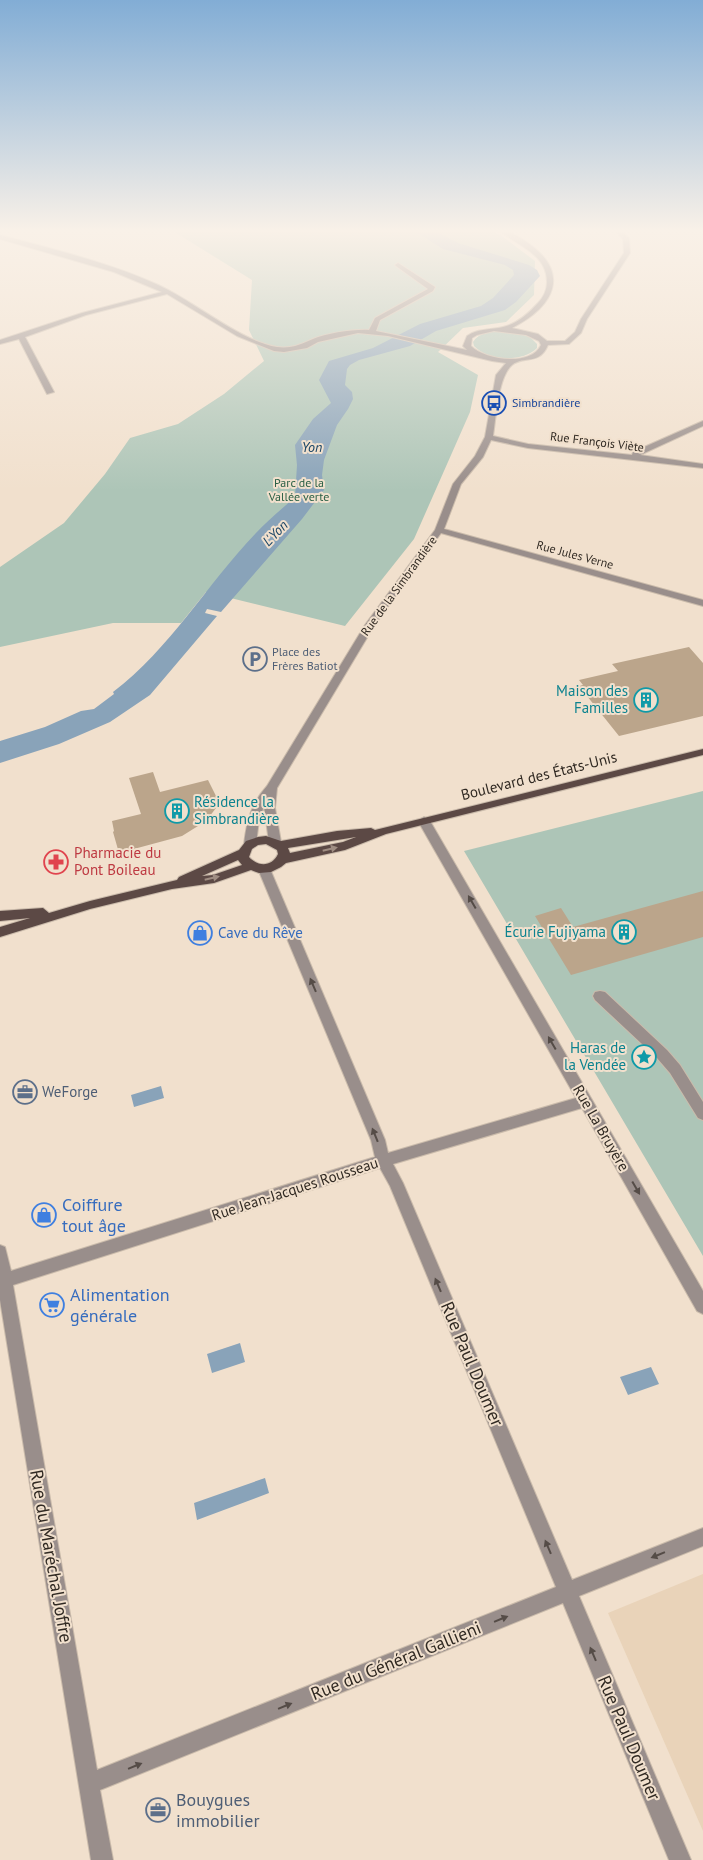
<svg xmlns="http://www.w3.org/2000/svg" width="703" height="1860" viewBox="0 0 703 1860" font-family="'PT Sans',sans-serif">
	<style>
		.built { fill: #e9d3b9 }
		.green { fill: #adc5b7 }
		.water { fill: #89a3b9 }
		.building { fill: #bba58b }
		.lines { fill: none; stroke-linecap: round; stroke-linejoin: round }
		.minor-casing { stroke: #cabbab; stroke-width: 2 }
		.major-casing { stroke: #cabbab; stroke-width: 2 }
		.minor { fill: #998e8b; fill-rule: evenodd }
		.major { fill: #5c4945; fill-rule: evenodd }
		.oneway { fill: #9f8d82 }
		.oneway2 { fill: #554c47 }
		.labels { text-anchor: middle; stroke-width: 4; stroke-linejoin: round; paint-order: stroke }
		.far-transit-label { font-size: 12px; fill: #164399; stroke: #f1e0cd; text-anchor: start }
		.far-street-label { font-size: 12px; fill: #302922; stroke: #f1e0cd }
		.far-park-label { font-size: 12px; fill: #295f44; stroke: #f1e0cd }
		.far-service-label { font-size: 12px; fill: #4e5e75; stroke: #f1e0cd; text-anchor: start }
		.far-water-label { font-size: 14px; font-style: italic; fill: #194465; stroke: #f1e0cd }
		.culture-label { font-size: 15px; fill: #0d838f; stroke: #f1e0cd; text-anchor: end }
		.street-label { font-size: 15px; fill: #302922; stroke: #f1e0cd }
		.health-label { font-size: 15px; fill: #be3a42; stroke: #f1e0cd; text-anchor: start }
		.shop-label { font-size: 15px; fill: #366cbe; stroke: #f1e0cd; text-anchor: start }
		.service-label { font-size: 15px; fill: #4e5e75; stroke: #f1e0cd; text-anchor: start }
		.near-shop-label { font-size: 18px; fill: #366cbe; stroke: #f1e0cd; text-anchor: start }
		.near-street-label { font-size: 18px; fill: #302922; stroke: #f1e0cd }
		.near-service-label { font-size: 18px; fill: #4e5e75; stroke: #f1e0cd; text-anchor: start }
	</style>
	<rect width="100%" height="100%" fill="#f1e0cd"/>
	<path class="built" d="M703 1574V1831L608 1613Z"/>
	<path class="green" d="M173 231H488L499 234 535 261 534 295 506 322 463 328 438 352 478 375 470 412 414 539 345 626 206 592 181 623H113L0 647V567L64 523 105 474 130 438 178 424 224 394 264 361 249 330 252 280Z
		M502 331 529 336 537 344V348C522 363 488 361 474 346L473 342C479 332 491 332 502 331Z
		M703 791V1256L464 851Z"/>
	<path class="water" d="M414 231H435L458 243 529 265 537 270 540 276 516 302 505 310 436 331 410 346 359 360 350 365 347 369 345 385 352 392 353 399 348 409 337 425 324 460 322 475 324 490 302 519 221 612 207 609 205 613 217 616 150 695 110 722 59 744 0 763V741L45 727 81 711 94 709 114 694 113 692C170 649 207 584 256 533 268 520 282 509 295 497L297 465 295 445 313 419 331 403 319 380 329 361 373 348 420 324 481 306 493 298 514 275 513 270 505 265 443 249Z
		M161 1086 164 1098 134 1107 131 1095Z
		M240 1343 245 1362 212 1373 207 1354Z
		M651 1367 659 1384 628 1395 620 1377Z
		M265 1478 269 1493 197 1520 194 1503Z"/>
	<path class="building" d="M689 647 703 663V716L619 736 579 686 583 685 579 680 618 671 612 664Z
		M153 772 160 792 208 780 218 800 216 808 206 821 182 836 119 853 113 832 114 831 112 821 141 814 129 778Z
		M703 891V937L571 975 535 916 561 908 573 927Z"/>
	<g class="lines">
		<g class="minor-casing">
			<path id="minor" d="M500 231C509 230 517 236 525 241 572 272 555 306 512 328L538 334 547 341H565L575 332 581 319 624 253 623 239 615 231H621L629 238 630 253 587 319 581 333 569 344 548 345C539 366 524 355 512 365 498 377 496 417 493 436L528 444 632 455 633 452 703 421V426L640 455 703 464V468L528 448 491 440 483 457 461 484 444 529 703 600V606L441 533 374 626 277 788 275 808 281 842 279 845H271L269 842 264 806 259 820 256 844 250 848 246 847 244 844C247 820 251 804 267 786L365 625 435 530 453 484 475 456 485 437 496 375 506 363 492 361 388 336 358 333 318 342 307 348 284 352 274 351 237 336 167 294 86 315 25 337 54 392 47 394 19 339 0 344V340L82 313 162 292 114 272 0 239V235C52 249 107 262 156 284 193 300 239 341 277 347 291 349 302 344 313 339 327 333 355 329 369 330L375 318 428 289 396 266 395 265 398 263 435 287 433 291 380 320 376 331 467 350 463 346 467 336C478 328 491 330 503 327 517 324 529 313 538 303 543 298 547 290 547 282 547 254 518 246 500 231ZM494 331 526 335 539 341 541 345C531 367 485 360 471 346L472 338 477 335Z
				M424 817 430 821 703 1291V1314L697 1311 582 1108 393 1164 403 1183 572 1580 703 1528V1546L579 1596 691 1860H669L563 1603 100 1790 113 1860H91L0 1300V1245L5 1247 11 1271 375 1157 371 1140 258 869 264 865 270 869 385 1140 388 1153 576 1098 418 821ZM380 1168 390 1186 556 1587 97 1770 13 1285Z
				M600 991 605 992 667 1050 680 1065 703 1102V1120L698 1118 670 1073 657 1058 595 1000 593 996 595 992Z"/>
		</g>
		<g class="major-casing">
			<path id="major" d="M703 749V755L386 834 345 850 286 863 281 867 271 872 259 873 251 870 214 883 172 889 90 909 0 937V927L30 918 0 921V911L43 908 49 913 90 901 177 880 179 877 239 850 246 841 258 837 266 836 281 841 337 831 371 828 375 830ZM356 837 343 842 290 853 288 848ZM266 844 277 850 278 854C272 867 258 867 249 857L252 849 258 845ZM238 860 242 865 213 875 202 876Z"/>
		</g>
		<use href="#minor" class="minor"/>
		<use href="#major" class="major"/>
	</g>
	<defs><path id="oneway-solid" d="M-6-.8H1V-3.2L6.5 0L1 3.2V.8H-6Z" transform="scale(1.25)"/></defs>
	<g class="oneway">
		<use href="#oneway-solid" transform="translate(330 849) rotate(-13)"/>
		<use href="#oneway-solid" transform="translate(212 878) rotate(-13)"/>
	</g>
	<g class="oneway2">
		<use href="#oneway-solid" transform="translate(472 902) rotate(-120)"/>
		<use href="#oneway-solid" transform="translate(313 985) rotate(-113)"/>
		<use href="#oneway-solid" transform="translate(552 1043) rotate(-120)"/>
		<use href="#oneway-solid" transform="translate(375 1135) rotate(-112)"/>
		<use href="#oneway-solid" transform="translate(636 1188) rotate(60)"/>
		<use href="#oneway-solid" transform="translate(438 1285) rotate(-113)"/>
		<use href="#oneway-solid" transform="translate(548 1547) rotate(-113)"/>
		<use href="#oneway-solid" transform="translate(658 1555) rotate(158)"/>
		<use href="#oneway-solid" transform="translate(501 1619) rotate(-22)"/>
		<use href="#oneway-solid" transform="translate(593 1654) rotate(-113)"/>
		<use href="#oneway-solid" transform="translate(285 1706) rotate(-22)"/>
		<use href="#oneway-solid" transform="translate(135 1766) rotate(-22)"/>
	</g>
	<linearGradient id="sky" x2="0" y2="1"><stop stop-color="#82add5"/><stop offset="0.47" stop-color="#f9f1e8"/><stop offset="1" stop-color="#f9f1e8" stop-opacity="0"/></linearGradient>
	<rect width="703" height="491" fill="url(#sky)"/>
	<defs>
		<g id="bus-ring" transform="scale(1.25)"><circle r="9.5" fill="#f1e0cd" stroke="#1a4fb4" stroke-width="1.5"/><path d="M-5-6H5V4H4V6H2V4H-2V6H-4V4H-5ZM-3.5-4V0h7V-4ZM-3.5 1.2v1.5H-2V1.2ZM2 1.2v1.5H3.5V1.2Z" fill="#1a4fb4"/></g>
		<g id="parking-ring" transform="scale(1.25)"><circle r="9.5" fill="#f1e0cd" stroke="#5c6f8a" stroke-width="1.5"/><path d="M-3.5-5.5H1a3.5 3.5 0 0 1 0 7H-1V5.5H-3.5ZM-1-3.4V-.6H.8a1.4 1.4 0 0 0 0-2.8Z" fill="#5c6f8a"/></g>
		<g id="building-ring" transform="scale(1.25)"><circle r="9.5" fill="#f1e0cd" stroke="#0f9aa8" stroke-width="1.5"/><path d="M-4-6H4V6H1V3H-1V6H-4ZM-2.5-4.3h1.7v1.8h-1.7ZM.8-4.3h1.7v1.8H.8ZM-2.5-1h1.7V.8h-1.7ZM.8-1h1.7V.8H.8Z" fill="#0f9aa8"/></g>
		<g id="pharmacy-ring" transform="scale(1.25)"><circle r="9.5" fill="#f1e0cd" stroke="#e0444e" stroke-width="1.5"/><path d="M-2-6h4v4h4v4h-4v4h-4v-4h-4v-4h4Z" fill="#e0444e"/></g>
		<g id="shop-ring" transform="scale(1.25)"><circle r="9.5" fill="#f1e0cd" stroke="#3f7fe0" stroke-width="1.5"/><path d="M-5-2.5h2.3a2.7 3.5 0 0 1 5.4 0H5L5.5 6h-11ZM-1.5-2.5h3a1.5 2.3 0 0 0-3 0Z" fill="#3f7fe0"/></g>
		<g id="sight-ring" transform="scale(1.25)"><circle r="9.5" fill="#f1e0cd" stroke="#0f9aa8" stroke-width="1.5"/><path d="M0-6L1.8-2.2L6-1.7L2.9 1.2L3.7 5.4L0 3.3L-3.7 5.4L-2.9 1.2L-6-1.7L-1.8-2.2Z" fill="#0f9aa8"/></g>
		<g id="office-ring" transform="scale(1.25)"><circle r="9.5" fill="#f1e0cd" stroke="#5c6f8a" stroke-width="1.5"/><path d="M-6-3h4V-5.5h4V-3h4V5H-6ZM-1-4.5V-3h2v-1.5ZM-6 0V1H6V0Z" fill="#5c6f8a"/></g>
		<g id="supermarket-ring" transform="scale(1.25)"><circle r="9.5" fill="#f1e0cd" stroke="#3f7fe0" stroke-width="1.5"/><path d="M-6-5.5h2.5l.6 2H6L4.5 2H-2.5L-4.4-4H-6ZM-1.5 3.2a1.3 1.3 0 1 0 .1 0ZM3 3.2a1.3 1.3 0 1 0 .1 0Z" fill="#3f7fe0"/></g>
	</defs>
	<g fill-rule="evenodd">
		<use href="#bus-ring" x="494" y="403"/>
		<use href="#parking-ring" x="255" y="659"/>
		<use href="#building-ring" x="646" y="700"/>
		<use href="#building-ring" x="177" y="811"/>
		<use href="#pharmacy-ring" x="56" y="862"/>
		<use href="#building-ring" x="624" y="932"/>
		<use href="#shop-ring" x="200" y="933"/>
		<use href="#sight-ring" x="644" y="1057"/>
		<use href="#office-ring" x="25" y="1092"/>
		<use href="#shop-ring" x="44" y="1215"/>
		<use href="#supermarket-ring" x="52" y="1305"/>
		<use href="#office-ring" x="158" y="1810"/>
	</g>
	<g class="labels">
		<g class="far-transit-label">
			<text x="512" y="407">Simbrandière</text>
		</g>
		<g class="far-street-label">
			<text transform="translate(597 442) rotate(7)" y="4">Rue François Viète</text>
			<text transform="translate(575 555) rotate(15)" y="4">Rue Jules Verne</text>
			<text transform="translate(399 586) rotate(-54)" y="4">Rue de la Simbrandière</text>
		</g>
		<g class="far-park-label">
			<text x="299" y="487">Parc de la<tspan x="299" dy="14">Vallée verte</tspan></text>
		</g>
		<g class="far-service-label">
			<text x="272" y="656">Place des<tspan x="272" dy="14">Frères Batiot</tspan></text>
		</g>
		<g class="far-water-label">
			<text x="312" y="452">Yon</text>
			<text transform="translate(275 533) rotate(-46)" y="5">L'Yon</text>
		</g>
		<g class="culture-label">
			<text x="628" y="696">Maison des<tspan x="628" dy="17">Familles</tspan></text>
			<text x="194" y="807" text-anchor="start">Résidence la<tspan x="194" dy="17">Simbrandière</tspan></text>
			<text x="606" y="937">Écurie Fujiyama</text>
			<text x="626" y="1053">Haras de<tspan x="626" dy="17">la Vendée</tspan></text>
		</g>
		<g class="street-label">
			<text transform="translate(539 776) rotate(-14)" y="5">Boulevard des États-Unis</text>
			<text transform="translate(601 1128) rotate(60)" y="5">Rue La Bruyère</text>
			<text transform="translate(295 1189) rotate(-18)" y="5">Rue Jean-Jacques Rousseau</text>
		</g>
		<g class="health-label">
			<text x="74" y="858">Pharmacie du<tspan x="74" dy="17">Pont Boileau</tspan></text>
		</g>
		<g class="shop-label">
			<text x="218" y="938">Cave du Rêve</text>
		</g>
		<g class="service-label">
			<text x="42" y="1097">WeForge</text>
		</g>
		<g class="near-shop-label">
			<text x="62" y="1211">Coiffure<tspan x="62" dy="21">tout âge</tspan></text>
			<text x="70" y="1301">Alimentation<tspan x="70" dy="21">générale</tspan></text>
		</g>
		<g class="near-street-label">
			<text transform="translate(472 1364) rotate(67)" y="6">Rue Paul Doumer</text>
			<text transform="translate(51 1556) rotate(80)" y="6">Rue du Maréchal Joffre</text>
			<text transform="translate(396 1661) rotate(-22)" y="6">Rue du Général Gallieni</text>
			<text transform="translate(629 1738) rotate(67)" y="6">Rue Paul Doumer</text>
		</g>
		<g class="near-service-label">
			<text x="176" y="1806">Bouygues<tspan x="176" dy="21">immobilier</tspan></text>
		</g>
	</g>
</svg>
